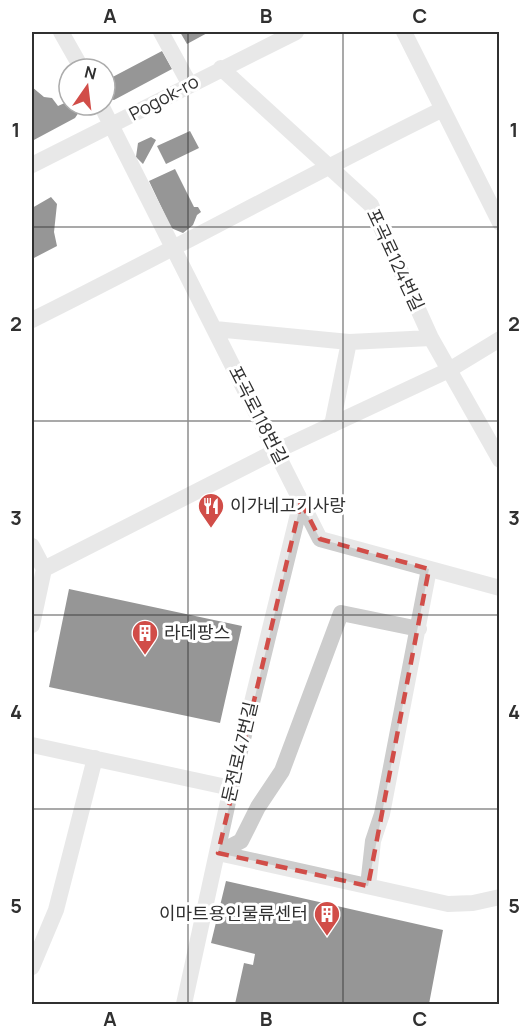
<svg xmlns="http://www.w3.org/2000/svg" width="531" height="1036" viewBox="0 0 531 1036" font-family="Manrope,'Noto Sans KR',sans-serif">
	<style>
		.building { fill: #171717 }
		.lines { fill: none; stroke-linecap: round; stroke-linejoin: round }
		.minor { stroke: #cdcdcd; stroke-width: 16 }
		.marked { fill: none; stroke: #d14d48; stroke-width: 4.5; stroke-dasharray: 12 8; stroke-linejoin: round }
		.grid { fill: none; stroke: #303030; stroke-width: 1.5; stroke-opacity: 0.55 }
		.labels { text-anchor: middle; stroke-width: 6; stroke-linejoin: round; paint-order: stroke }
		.street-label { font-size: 18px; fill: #303030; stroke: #fff }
		.poi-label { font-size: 18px; fill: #303030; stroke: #fff; text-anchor: start }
		.neatline { fill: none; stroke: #303030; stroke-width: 2 }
		.grid-label { font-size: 20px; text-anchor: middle; font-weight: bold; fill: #303030 }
	</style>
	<rect width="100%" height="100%" fill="#fff"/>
	<path class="building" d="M180 32H209L187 44Z
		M162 51 172 69 114 100 105 98V81Z
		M32 87 44 97 52 98 58 106 69 101V105H76L79 112 75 118 32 141Z
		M190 131 199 148 166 164 157 146Z
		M151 137 156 140 143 164 136 157 138 143Z
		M175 169 194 207H198L201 212 197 215 193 225 183 233 171 228 149 181Z
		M51 197 57 204 54 232 57 246 32 259V208Z
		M69 589 242 626 220 723 49 687Z
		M226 881 443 930 429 1004H235L244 963 253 965 255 954 211 943Z"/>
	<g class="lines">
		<path class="minor" d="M61 32 82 69
			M161 32 190 85
			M404 32 500 223
			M221 68 371 205 431 338 500 460
			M101 105 320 539 500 588
			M32 165 296 32
			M32 320C169 252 303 178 441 110
			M215 329 349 342 431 338
			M332 425 349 342
			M32 546 44 569 32 625
			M44 569 276 451 449 370 500 339
			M32 745 231 788
			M218 853 241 841 258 807 282 771 341 613 419 629
			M218 853 448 904 473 903 500 897
			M368 886 373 841 382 814 429 569
			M32 967 56 910 95 758
			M184 1004 231 788 301 502"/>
	</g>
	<path d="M0 0H531V1036H0ZM301 502 320 539 429 569 368 886 218 853Z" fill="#fff" fill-opacity=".55" fill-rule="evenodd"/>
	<path class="marked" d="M301 502 320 539 429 569 368 886 218 853Z"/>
	<path class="grid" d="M188 32V1004M343 32V1004M32 227H500M32 421H500M32 615H500M32 809H500"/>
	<defs>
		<g id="restaurant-pin" transform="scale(1.35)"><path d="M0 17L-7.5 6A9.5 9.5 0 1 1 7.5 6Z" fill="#d14d48" stroke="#fff"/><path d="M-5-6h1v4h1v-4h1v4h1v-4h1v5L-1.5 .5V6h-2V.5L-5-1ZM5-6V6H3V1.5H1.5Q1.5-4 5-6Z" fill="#fff"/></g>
		<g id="building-pin" transform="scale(1.35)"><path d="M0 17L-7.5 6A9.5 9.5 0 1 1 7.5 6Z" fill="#d14d48" stroke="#fff"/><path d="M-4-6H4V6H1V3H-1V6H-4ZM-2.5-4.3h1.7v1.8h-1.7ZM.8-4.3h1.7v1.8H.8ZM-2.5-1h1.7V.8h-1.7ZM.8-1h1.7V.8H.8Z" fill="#fff"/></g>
	</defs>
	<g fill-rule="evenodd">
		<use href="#restaurant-pin" x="211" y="506"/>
		<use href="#building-pin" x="145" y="633"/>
		<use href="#building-pin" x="327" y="914"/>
	</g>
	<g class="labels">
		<g class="street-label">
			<text transform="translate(164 98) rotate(-28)" y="6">Pogok-ro</text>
			<text transform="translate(395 260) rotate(65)" y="6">포곡로124번길</text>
			<text transform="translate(258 415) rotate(63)" y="6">포곡로118번길</text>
			<text transform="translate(240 752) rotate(-77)" y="6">둔전로47번길</text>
		</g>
		<g class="poi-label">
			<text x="230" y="512">이가네고기사랑</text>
			<text x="164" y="639">라데팡스</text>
			<text x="308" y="920" text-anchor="end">이마트용인물류센터</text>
		</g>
	</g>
	<rect width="531" height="1036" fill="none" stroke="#ffffff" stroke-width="66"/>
	<g transform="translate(87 87) rotate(14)"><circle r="28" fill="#ffffff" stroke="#acacac" stroke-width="1.5"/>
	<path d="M0-4.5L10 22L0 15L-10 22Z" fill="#d14d48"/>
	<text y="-9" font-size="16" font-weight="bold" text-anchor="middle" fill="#303030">N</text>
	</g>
	<rect x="33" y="33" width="465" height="970" class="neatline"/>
	<g class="grid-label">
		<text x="110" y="23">A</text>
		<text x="266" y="23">B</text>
		<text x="420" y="23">C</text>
		<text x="16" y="137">1</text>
		<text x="514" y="137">1</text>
		<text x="16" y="331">2</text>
		<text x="514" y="331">2</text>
		<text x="16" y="525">3</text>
		<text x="514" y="525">3</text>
		<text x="16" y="719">4</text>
		<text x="514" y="719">4</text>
		<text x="16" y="913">5</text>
		<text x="514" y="913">5</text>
		<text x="110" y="1026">A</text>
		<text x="266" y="1026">B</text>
		<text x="420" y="1026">C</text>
	</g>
</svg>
